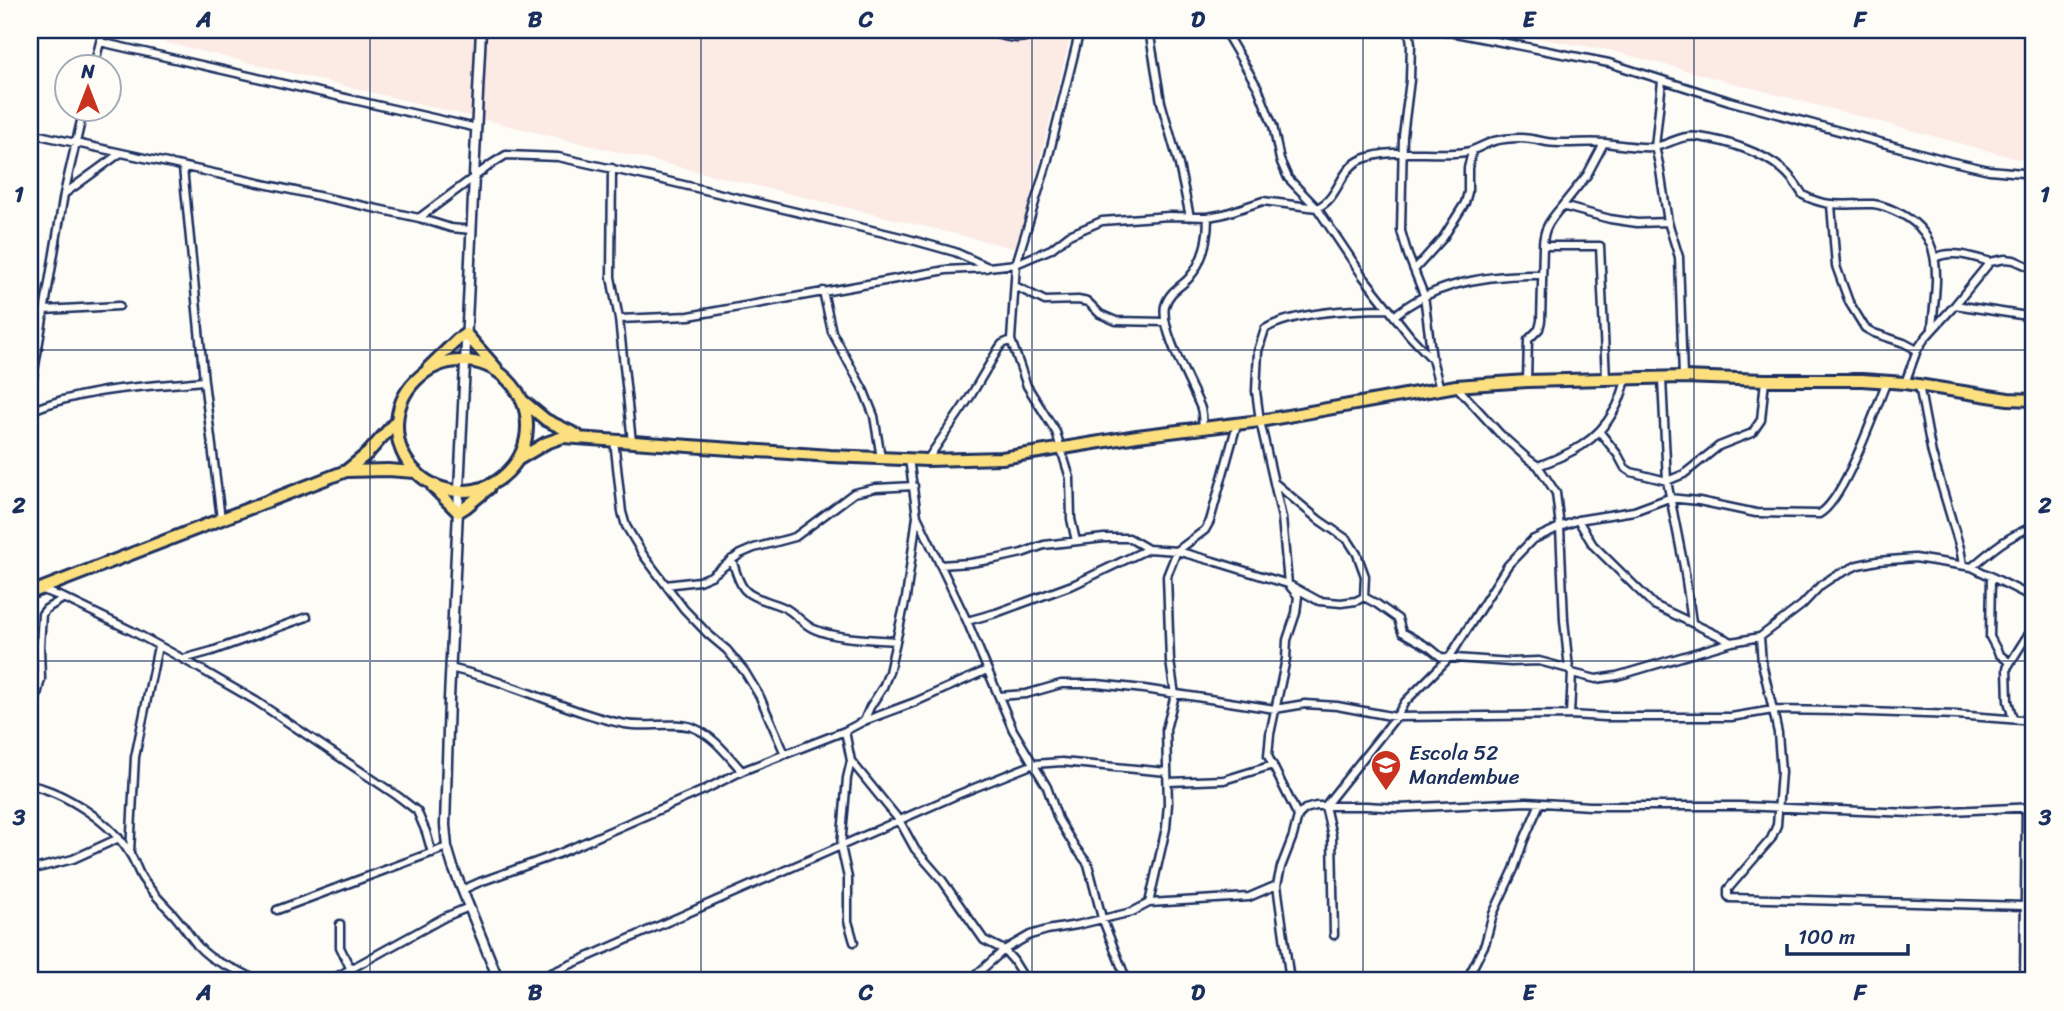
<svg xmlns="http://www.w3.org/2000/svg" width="2064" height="1011" viewBox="0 0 2064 1011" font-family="Sriracha,sans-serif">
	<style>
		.built { fill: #fceae4 }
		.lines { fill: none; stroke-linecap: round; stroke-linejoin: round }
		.minor-casing { stroke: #1b2f5e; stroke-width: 11 }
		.tertiary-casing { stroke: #1b2f5e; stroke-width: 13 }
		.primary-casing { stroke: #1b2f5e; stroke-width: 16 }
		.minor { stroke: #fdfcf7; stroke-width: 6 }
		.tertiary { stroke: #fdfcf7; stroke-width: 8 }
		.primary { stroke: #fce080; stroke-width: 10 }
		.grid { fill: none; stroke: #1b2f5e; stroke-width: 2; stroke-opacity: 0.55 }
		.labels { text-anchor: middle; stroke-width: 7; stroke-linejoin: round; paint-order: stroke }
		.poi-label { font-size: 21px; fill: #1b2f5e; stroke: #fdfcf7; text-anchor: start }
		.neatline { fill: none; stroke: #1b2f5e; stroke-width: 2.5 }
		.grid-label { font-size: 23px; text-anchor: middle; font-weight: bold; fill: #1b2f5e }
	</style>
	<rect width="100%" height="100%" fill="#fdfcf7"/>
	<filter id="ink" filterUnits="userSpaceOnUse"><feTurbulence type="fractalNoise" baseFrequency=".0143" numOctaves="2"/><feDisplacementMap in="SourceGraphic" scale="14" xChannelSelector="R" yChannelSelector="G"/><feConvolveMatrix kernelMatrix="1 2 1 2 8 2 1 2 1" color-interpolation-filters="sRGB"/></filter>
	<g filter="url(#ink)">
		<path class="built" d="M114 30H1072L1018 249Z
			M1487 30H2034V163L1609 50Z"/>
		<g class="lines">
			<g class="minor-casing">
				<path id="minor" d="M981 30C999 34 1023 46 1037 30
					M1149 30 1161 102 1179 165 1190 217
					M1224 30 1258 88 1273 126 1280 160 1288 178 1317 208 1362 275 1410 336 1432 359
					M1409 30 1411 44 1410 80 1403 136 1401 231 1408 255 1424 295 1432 359 1440 389
					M1440 30 1609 63 1729 101 1949 161 1989 170 2034 174
					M1078 36 1088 30
					M100 42 477 128
					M94 66 103 30
					M1662 81 1655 147 1659 164 1668 222 1679 257 1683 377
					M30 133 419 218 451 228 472 230
					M183 168 204 381
					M612 168 611 277 619 319 689 316 946 270 986 268
					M64 194 119 154
					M1831 205 1836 266 1849 302 1865 328 1874 333 1904 343 1917 350
					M1562 206 1587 175 1604 143
					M419 218 493 163 506 155 558 157 663 180 905 238 955 252 988 267 1016 264 1047 163 1080 30
					M1543 246C1543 228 1551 219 1562 206L1610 219 1637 223 1668 222
					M1935 258C1951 249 1973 257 1990 262
					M1415 269 1443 238 1465 203 1468 192V168L1472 152
					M1015 286 1045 301 1078 300 1088 302 1100 314 1116 321 1165 322
					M823 291 832 332 864 391 874 416 881 458
					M1955 305 2034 317
					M44 310 119 306
					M1394 316C1434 282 1491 274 1542 275
					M619 319 632 442
					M1662 379 1667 481 1684 567 1692 622
					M1527 381 1528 340 1539 329 1541 321 1543 246H1600L1606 379
					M1905 383 1917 350 1925 338 1955 305 1990 262 2005 259 2014 260 2034 269
					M1919 385 1932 454 1960 548 1963 565
					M1456 386 1500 434 1528 459 1538 466 1556 493 1560 527 1578 520 1593 545 1654 605 1732 642 1760 637 1802 605 1821 585 1833 577 1858 565 1877 561 1915 558 1972 567 2034 598
					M30 395 64 194 84 108
					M30 411C84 388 146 387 204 381L221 519
					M1203 427C1202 421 1203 412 1200 406 1190 382 1160 329 1165 306 1169 291 1181 287 1189 278 1204 261 1208 237 1208 217
					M1599 431 1618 455 1625 468 1631 472 1667 481 1684 474 1719 446 1752 433 1761 420 1765 380
					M614 440 622 512 626 526 644 556 684 609 708 634 727 650 745 672 760 697 785 754
					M909 459 917 516 967 621 1013 730 1047 787 1058 819 1075 847 1088 864 1102 918 1127 981
					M927 460 970 397 999 348 1002 344 1011 340
					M1538 466C1570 454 1597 442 1614 411 1620 402 1623 390 1626 380
					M1276 484 1319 520 1348 540 1357 554 1365 576 1364 597 1377 604 1398 619 1402 632 1430 648 1441 657 1511 662 1539 661 1569 669 1572 673 1596 679 1617 676 1732 642
					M1578 520 1634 511 1669 498 1699 501 1756 513 1819 514C1844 501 1875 410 1887 381
					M1076 541 1071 519 1070 478 1061 449 1056 432 1027 386 1011 340 1016 264 1051 249 1069 235 1102 221 1169 216 1208 217 1224 214 1263 201 1317 208C1340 198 1339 168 1363 159 1392 148 1424 155 1454 153 1473 153 1477 147 1494 141 1502 139 1512 138 1520 138 1530 138 1537 140 1547 142 1566 145 1586 141 1605 143 1621 145 1637 148 1653 147 1670 145 1680 134 1699 137 1727 141 1762 152 1783 170 1792 177 1797 186 1803 195 1828 209 1846 203 1873 204 1884 205 1893 210 1903 215 1948 240 1935 286 1932 328
					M732 559C743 600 748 593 783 607 795 612 802 624 814 629 836 639 871 639 895 641
					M940 565 970 563 995 559 1022 553 1044 545 1104 538H1129L1148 549
					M1972 567C1994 548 2007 537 2034 526
					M1991 576 1990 637 1999 654 2010 663
					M666 585 699 581 711 576 740 554 754 548 795 537 854 493 876 488 914 486
					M40 589 64 598 132 631 183 659 256 701 399 797 417 811 426 832 432 853
					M967 621 996 613 1075 584 1148 549 1177 551 1213 561 1288 584 1319 601 1341 603 1356 601 1364 597
					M1760 637 1762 663 1773 710 1839 711 1956 715 2034 721
					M183 659 212 651 307 617
					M450 668C471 673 492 679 512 687 550 700 585 716 625 724 645 728 677 721 694 728 714 736 728 756 742 771
					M1572 673 1570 715 1605 717H1731L1773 710 1778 733 1781 772 1777 825 1771 839 1728 889V896L1730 898 2024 906
					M999 696 1026 694 1061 684H1097L1144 689 1275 709 1305 704 1337 706 1396 717 1570 715
					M2013 719 2008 701 2007 668 2034 625
					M864 721 870 707 883 687 889 672 906 598 917 516
					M30 723 41 679 40 647 42 614 46 609 64 598
					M845 731 851 761 899 820 915 849 942 880 984 940 1004 950 1013 960 1026 981
					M851 761 847 778 841 846 848 878V921L854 942
					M1168 782 1224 780 1273 765
					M30 785C65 792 112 823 130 854 135 861 137 870 142 878 151 892 163 903 174 915 182 924 189 935 197 945 204 953 213 960 223 964 235 970 246 972 256 981
					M1298 816 1305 809 1316 806H1366L1399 808 1527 802 1590 806H1739L1911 813 2034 807
					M130 852 135 757 158 646
					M30 870 73 859 119 838
					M462 890 480 882 558 854 704 790 742 771 845 731 864 721 915 702 987 670
					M1149 903 1166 828 1168 804 1166 729 1175 695 1170 661 1167 576 1177 551 1205 530 1210 521 1237 424
					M277 910 447 847
					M340 924V947L351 970
					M1334 935 1332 836 1325 806 1396 717 1405 702 1449 658 1508 565 1532 540 1560 527 1564 620 1569 669
					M329 981 445 917 469 907
					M533 981 959 794 1034 764 1062 762 1167 772
					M969 981 1004 950 1030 935 1047 930 1077 925 1132 912 1149 903 1249 897 1277 885
					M1290 981 1277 885 1281 867 1293 836 1298 816 1268 756 1270 734 1286 659 1287 640 1296 613 1298 596 1288 584 1282 518 1260 421 1256 391 1258 351 1265 329C1292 312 1355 309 1388 309
					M1466 981 1485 944 1493 914 1514 869 1524 840 1540 803
					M2024 981 2026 807"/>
			</g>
			<g class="tertiary-casing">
				<path id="tertiary" d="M481 30 449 699 445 825 447 847 453 867 499 981"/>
			</g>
			<g class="primary-casing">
				<path id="primary" d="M397 426a65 65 0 1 1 130 0a65 65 0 1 1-130 0Z
					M428 368 457 340 466 334 496 368
					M523 401 546 420 577 435
					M519 459 546 443 563 437 830 456 927 460 1002 458 1137 436 1260 421 1456 386 1527 381 1683 377 1765 380H1862L1905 383 2008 399 2034 400
					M346 471 368 453 397 420
					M433 487 458 512 466 507 489 488
					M30 593 346 471 388 470 415 472"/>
			</g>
			<use href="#minor" class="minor"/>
			<use href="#tertiary" class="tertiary"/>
			<use href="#primary" class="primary"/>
		</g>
	</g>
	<path class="grid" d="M370 30V981M701 30V981M1032 30V981M1363 30V981M1694 30V981M30 350H2034M30 661H2034"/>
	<defs>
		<g id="school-pin" transform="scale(1.575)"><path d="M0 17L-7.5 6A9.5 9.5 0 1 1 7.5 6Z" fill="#c8321e" stroke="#fdfcf7"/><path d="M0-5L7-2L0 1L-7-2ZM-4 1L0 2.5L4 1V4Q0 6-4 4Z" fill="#fff"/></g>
	</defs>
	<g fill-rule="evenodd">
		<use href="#school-pin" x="1386" y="765"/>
	</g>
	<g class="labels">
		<g class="poi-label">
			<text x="1409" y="760">Escola 52<tspan x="1409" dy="24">Mandembue</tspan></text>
		</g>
	</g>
	<rect width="2064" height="1011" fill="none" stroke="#fdfcf7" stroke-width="77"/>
	<g transform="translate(88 88)"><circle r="33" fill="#fdfcf7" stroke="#a3aaba" stroke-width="2"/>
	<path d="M0-5L12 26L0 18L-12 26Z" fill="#c8321e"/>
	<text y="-10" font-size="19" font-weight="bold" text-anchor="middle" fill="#1b2f5e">N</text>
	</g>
	<path d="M1787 944v10h121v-10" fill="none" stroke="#1b2f5e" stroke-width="3.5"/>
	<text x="1798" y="944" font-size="21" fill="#1b2f5e" stroke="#fdfcf7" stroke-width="5" paint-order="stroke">100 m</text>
	<rect x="38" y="38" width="1987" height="934" class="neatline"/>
	<g class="grid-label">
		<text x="204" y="27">A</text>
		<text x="535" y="27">B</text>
		<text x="866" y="27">C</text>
		<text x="1198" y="27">D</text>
		<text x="1529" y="27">E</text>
		<text x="1860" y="27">F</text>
		<text x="19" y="202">1</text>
		<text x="2045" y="202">1</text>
		<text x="19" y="513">2</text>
		<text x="2045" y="513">2</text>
		<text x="19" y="825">3</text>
		<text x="2045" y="825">3</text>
		<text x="204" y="1000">A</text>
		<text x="535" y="1000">B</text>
		<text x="866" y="1000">C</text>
		<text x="1198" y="1000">D</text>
		<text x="1529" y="1000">E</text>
		<text x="1860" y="1000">F</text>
	</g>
</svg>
